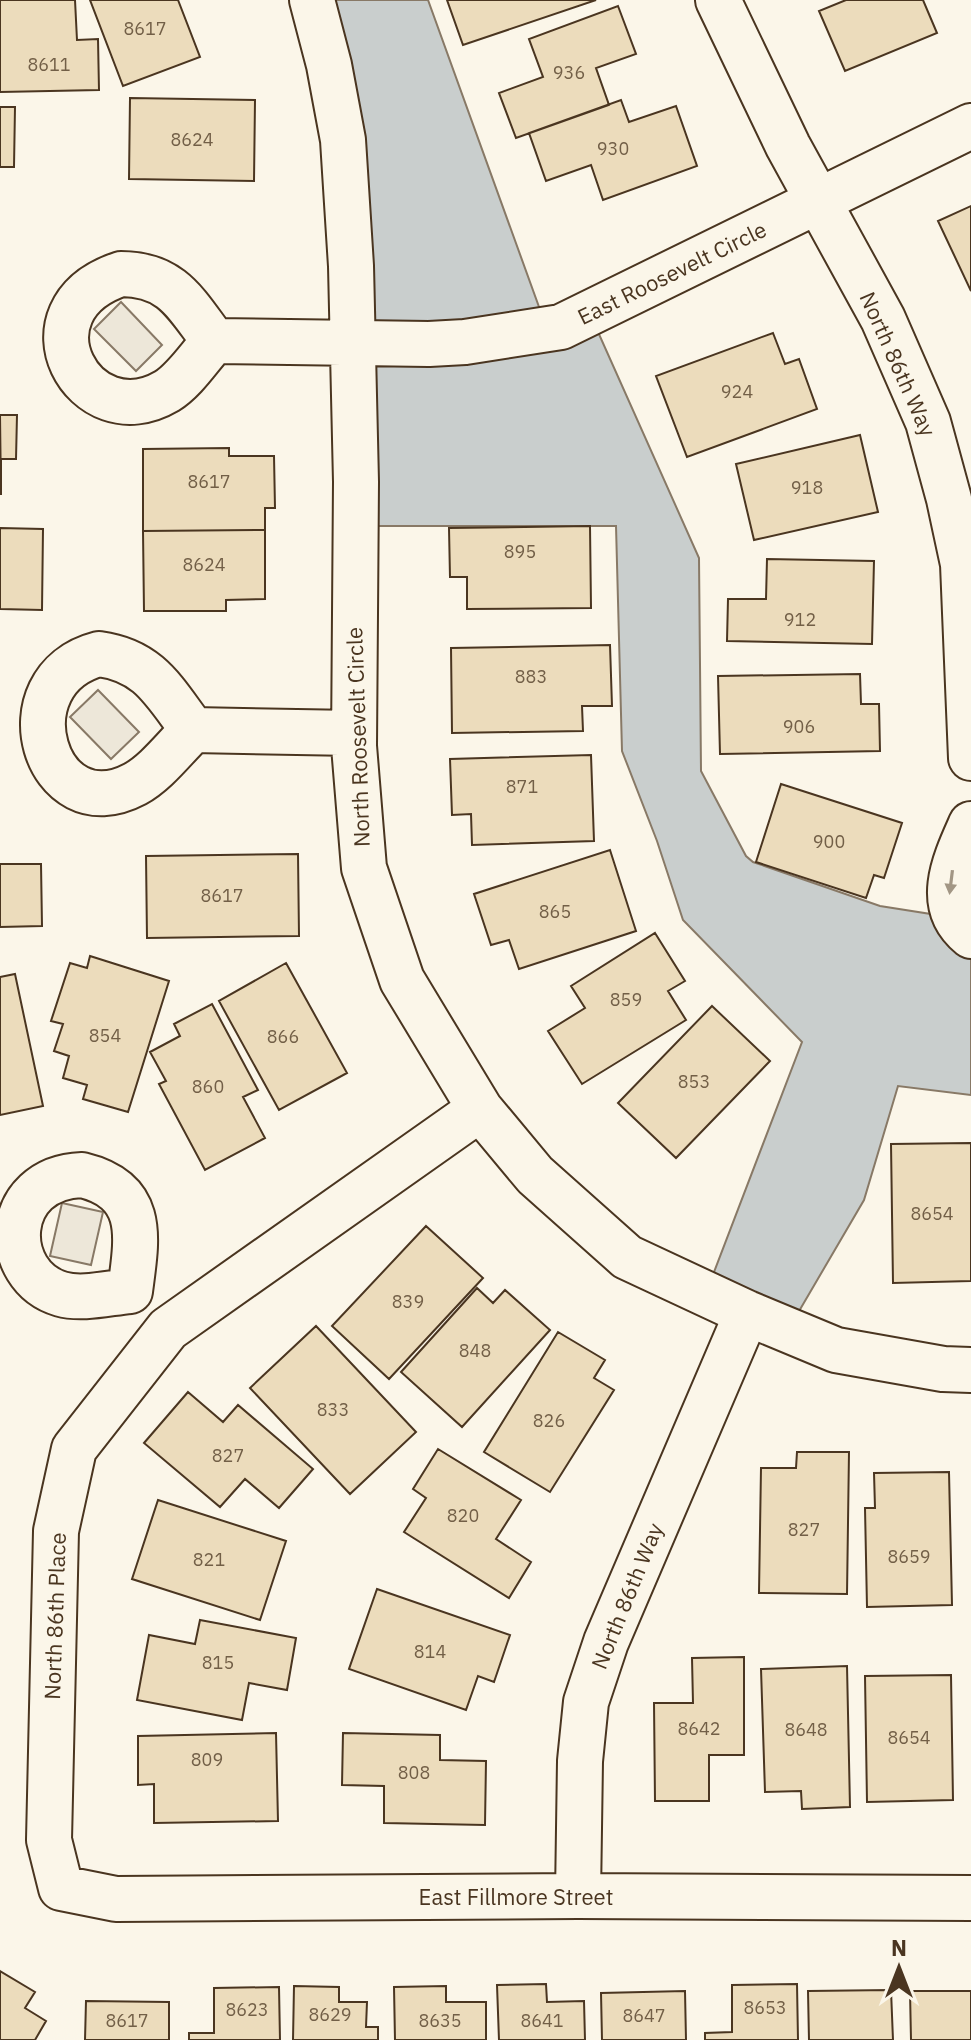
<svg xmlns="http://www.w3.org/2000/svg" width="971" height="2040" viewBox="0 0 971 2040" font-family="'IBM Plex Sans',sans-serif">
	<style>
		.parking { fill: #ede7d9; stroke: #887966; stroke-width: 2 }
		.water { fill: #c9cecd; stroke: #887966; stroke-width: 2 }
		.building { fill: #ecdcbc; stroke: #4a3520; stroke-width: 2 }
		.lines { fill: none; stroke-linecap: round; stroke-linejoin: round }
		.minor-casing { stroke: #4a3520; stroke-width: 48 }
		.minor { stroke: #fbf6e9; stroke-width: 44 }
		.oneway { fill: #a29684 }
		.labels { text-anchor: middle; stroke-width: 6; stroke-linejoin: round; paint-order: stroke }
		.number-label { font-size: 18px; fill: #725f47 }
		.street-label { font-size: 22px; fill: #4a3520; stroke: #fbf6e9 }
	</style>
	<rect width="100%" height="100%" fill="#fbf6e9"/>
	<path class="parking" d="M121 302 162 345 136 371 94 329Z
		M98 690 139 732 111 759 70 717Z
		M62 1203 103 1212 91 1265 50 1256Z"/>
	<path class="water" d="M312 0H428L547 329 590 314 699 558 701 771 746 856 753 862 880 906 956 918 971 936V1095L898 1086 864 1200 788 1330 706 1293 802 1042 683 920 657 841 622 751 616 526H356Z"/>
	<path class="building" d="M0 0H75L77 40 98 39 99 90 0 92Z
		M90 0H178L200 57 123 86Z
		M447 0H596L463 45Z
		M846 0H923L937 33 845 71 819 11Z
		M618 6 636 54 596 68 609 105 516 138 499 93 543 77 529 39Z
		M130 98 255 100 254 181 129 179Z
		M621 100 629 122 676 106 697 166 603 200 591 165 546 181 529 133Z
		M0 107H15L14 167H0Z
		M971 206V291L938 221Z
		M773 333 785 364 799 359 817 409 687 457 656 376Z
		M0 415H17L16 459H1V495Z
		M860 435 878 512 754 540 736 464Z
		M229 448V456H274L275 508H265V530L143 531V449Z
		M590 526 591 608 467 609V577H450L449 528Z
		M0 528 43 529 42 610 0 609Z
		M265 530V599L226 600V611H144L143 531Z
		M767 559 874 561 872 644 727 641 728 599H766Z
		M610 645 612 706H582L583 731 452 733 451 648Z
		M860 674 861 704H879L880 751 720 754 718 676Z
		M591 755 594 841 472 845 471 814 452 815 450 759Z
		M781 784 902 823 884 878 874 875 866 898 756 862Z
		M610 850 636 931 519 969 509 940 491 945 474 894Z
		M298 854 299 936 147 938 146 856Z
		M0 864H41L42 926 0 927Z
		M655 933 685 981 668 991 686 1020 582 1084 548 1031 585 1008 571 986Z
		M90 956 169 981 128 1112 83 1099 87 1085 63 1078 69 1056 54 1051 63 1024 51 1021 70 963 87 968Z
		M286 963 347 1073 279 1110 219 1001Z
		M15 974 43 1106 0 1115V977Z
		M212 1004 258 1090 243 1097 265 1138 205 1170 159 1084 166 1081 150 1052 180 1036 174 1024Z
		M712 1006 770 1061 676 1158 618 1103Z
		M971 1143V1281L893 1283 891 1144Z
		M426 1226 483 1278 389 1379 332 1326Z
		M477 1288 493 1303 505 1290 550 1330 462 1427 401 1372Z
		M316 1326 416 1432 350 1494 250 1388Z
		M558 1332 605 1360 594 1378 614 1390 550 1492 484 1452Z
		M188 1392 223 1422 238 1405 313 1469 279 1508 245 1479 220 1507 144 1443Z
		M438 1449 521 1500 496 1539 531 1562 509 1598 404 1532 426 1498 413 1489Z
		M797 1452H849L847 1594 759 1593 761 1468H796Z
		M949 1472 952 1605 867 1607 865 1508H875L874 1473Z
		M158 1500 286 1541 260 1620 132 1579Z
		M377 1589 510 1635 494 1682 478 1676 466 1710 349 1669Z
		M200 1620 296 1638 287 1690 249 1683 242 1720 137 1700 149 1635 195 1644Z
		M744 1657V1755H709V1801H655L654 1703H693L692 1658Z
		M847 1666 850 1807 802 1809 801 1791 765 1792 761 1669Z
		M951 1675 953 1800 867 1802 865 1676Z
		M276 1733 278 1821 154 1823V1784L138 1785V1736Z
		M343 1733 440 1735V1760L486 1761 485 1825 384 1823V1786L342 1785Z
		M0 1971 35 1992 25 2008 46 2021 35 2040H0Z
		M546 1984 547 2002 584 2001 585 2040H499L497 1985Z
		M797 1984 798 2040H705V2033L732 2032V1985Z
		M294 1986 339 1987V2002H367L366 2027H378V2040H293Z
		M446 1986V2002H486V2040H395L394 1987Z
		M279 1987 280 2040H189V2033H214V1988Z
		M891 1990 893 2040H809L808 1991Z
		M685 1991 686 2040H602L601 1993Z
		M910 1991H971V2040H911Z
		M86 2001 169 2002V2040H85Z"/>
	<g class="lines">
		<g class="minor-casing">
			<path id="minor" d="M312 0 329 65 343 140 351 266 356 482 354 746 364 868 402 980 480 1109 535 1175 627 1257 747 1313 836 1350 943 1369 971 1370
				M718 0 788 146 883 319 928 422 949 499 963 564 971 758
				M121 274C172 274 186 304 214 341 200 356 185 380 167 391 84 440 13 310 121 274Z
				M214 341 429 344 465 342 561 327 971 126
				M99 654C150 661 164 692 193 730 175 747 157 772 135 784 45 832 0 680 99 654Z
				M193 730 354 733
				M971 824C955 860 933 905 971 936
				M480 1109 168 1329 74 1449 56 1531 49 1840 61 1888 116 1899 578 1896 971 1898
				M82 1175C147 1191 137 1238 130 1291 108 1293 82 1300 61 1294 0 1276 1 1178 82 1175Z
				M578 1896 580 1761 586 1702 606 1642 747 1313"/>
		</g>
		<use href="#minor" class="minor"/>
	</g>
	<defs><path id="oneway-solid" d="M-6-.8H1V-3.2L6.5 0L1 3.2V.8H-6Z" transform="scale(2)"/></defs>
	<use class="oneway" href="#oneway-solid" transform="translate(951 882) rotate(97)"/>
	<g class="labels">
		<g class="number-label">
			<text x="145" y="35">8617</text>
			<text x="49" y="71">8611</text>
			<text x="569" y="79">936</text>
			<text x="192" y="146">8624</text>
			<text x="613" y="155">930</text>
			<text x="737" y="398">924</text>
			<text x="209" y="488">8617</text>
			<text x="807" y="494">918</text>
			<text x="520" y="558">895</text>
			<text x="204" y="571">8624</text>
			<text x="800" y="626">912</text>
			<text x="531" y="683">883</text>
			<text x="799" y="733">906</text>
			<text x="522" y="793">871</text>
			<text x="829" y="848">900</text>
			<text x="222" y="902">8617</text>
			<text x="555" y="918">865</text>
			<text x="626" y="1006">859</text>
			<text x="105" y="1042">854</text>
			<text x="283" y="1043">866</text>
			<text x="694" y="1088">853</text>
			<text x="208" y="1093">860</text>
			<text x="932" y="1220">8654</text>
			<text x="408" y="1308">839</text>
			<text x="475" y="1357">848</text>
			<text x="333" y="1416">833</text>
			<text x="549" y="1427">826</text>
			<text x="228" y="1462">827</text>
			<text x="463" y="1522">820</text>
			<text x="804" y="1536">827</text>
			<text x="909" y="1563">8659</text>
			<text x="209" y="1566">821</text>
			<text x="430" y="1658">814</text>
			<text x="218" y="1669">815</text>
			<text x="699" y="1735">8642</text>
			<text x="806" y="1736">8648</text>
			<text x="909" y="1744">8654</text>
			<text x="207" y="1766">809</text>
			<text x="414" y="1779">808</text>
			<text x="765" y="2014">8653</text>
			<text x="247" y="2016">8623</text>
			<text x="330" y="2021">8629</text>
			<text x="644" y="2022">8647</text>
			<text x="127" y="2027">8617</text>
			<text x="440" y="2027">8635</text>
			<text x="542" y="2027">8641</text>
		</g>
		<g class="street-label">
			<text transform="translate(672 273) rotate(-26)" y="8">East Roosevelt Circle</text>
			<text transform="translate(898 364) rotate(66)" y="8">North 86th Way</text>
			<text transform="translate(358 737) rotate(-92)" y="8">North Roosevelt Circle</text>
			<text transform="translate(627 1596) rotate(-68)" y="8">North 86th Way</text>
			<text transform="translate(55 1616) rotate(-88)" y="8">North 86th Place</text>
			<text x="516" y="1905">East Fillmore Street</text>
		</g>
	</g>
	<g transform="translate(899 1968)" stroke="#fbf6e9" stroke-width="6" paint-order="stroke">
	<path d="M0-6L14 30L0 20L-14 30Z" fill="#4a3520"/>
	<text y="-12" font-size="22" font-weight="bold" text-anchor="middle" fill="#4a3520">N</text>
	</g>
</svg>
